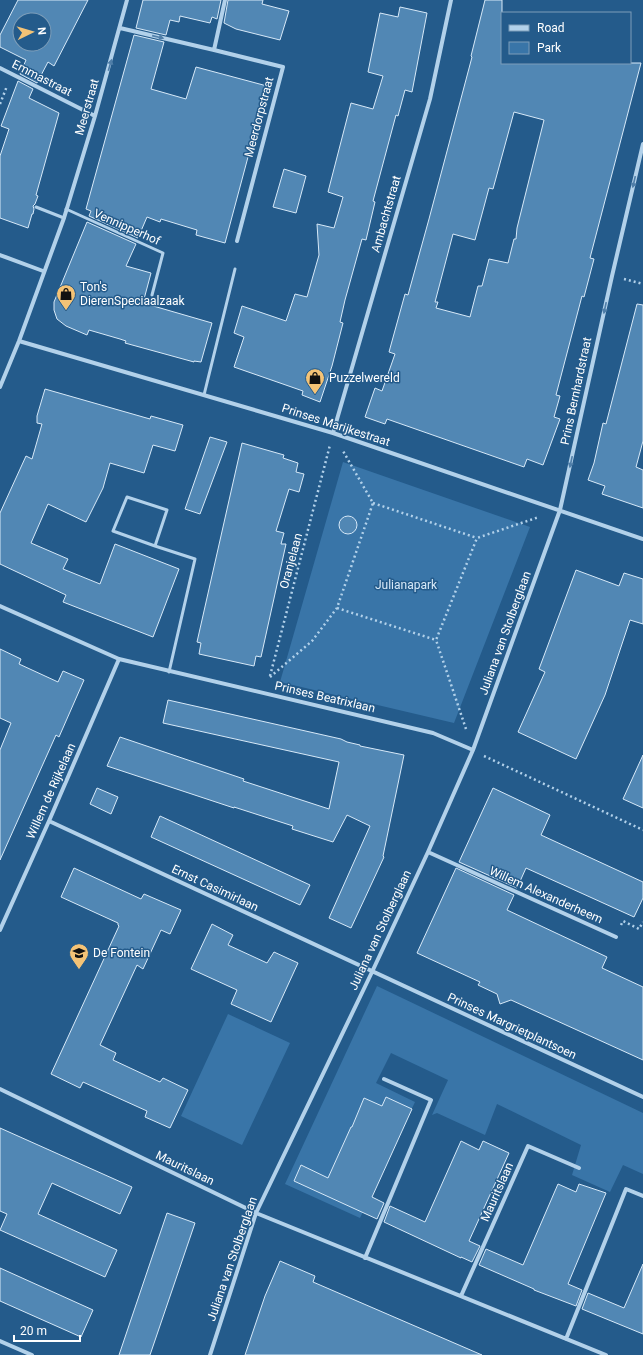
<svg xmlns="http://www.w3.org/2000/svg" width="643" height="1355" viewBox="0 0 643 1355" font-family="Roboto,sans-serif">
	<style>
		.green { fill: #3975a8 }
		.building { fill: #5187b4; stroke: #d7e9f8; fill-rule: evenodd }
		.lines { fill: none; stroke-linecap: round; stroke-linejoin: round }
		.path { stroke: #b2d1ea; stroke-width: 2.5; stroke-dasharray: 2 3; stroke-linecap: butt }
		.lane { stroke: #b2d1ea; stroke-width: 3 }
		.street { stroke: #b2d1ea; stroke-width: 4 }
		.oneway { fill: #4f7ea8 }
		.labels { text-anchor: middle; stroke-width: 3; stroke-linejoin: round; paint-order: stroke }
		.street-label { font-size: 12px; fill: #fff; stroke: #245b8b }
		.poi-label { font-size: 12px; fill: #fff; stroke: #245b8b; text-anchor: start }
		.park-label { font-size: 12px; fill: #d7e9f8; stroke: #245b8b }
	</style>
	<rect width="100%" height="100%" fill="#245b8b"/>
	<path class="green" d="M343 462 530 527 454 723 280 682Z
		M377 986 643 1113V1174L623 1165 610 1192 572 1175 581 1145 497 1104 485 1135 437 1113 432 1115 448 1080 391 1053 376 1083 415 1102 360 1218 285 1184Z
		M228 1014 290 1043 242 1145 181 1116Z"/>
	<path class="building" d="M18 0H88L54 66 48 62 37 83 20 74 26 60 0 47V35ZM20 20H44V44H20Z
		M143 0H221L217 19 212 17 210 23 180 16 179 22 170 20 166 35 136 28Z
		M228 0H263L262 4 289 11 280 40 236 29 224 23Z
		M485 0H502V63H641L590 258 594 259 584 297 582 296 556 395 560 396 554 417 560 419 543 465 527 459 524 467 387 419 385 424 365 417 375 388 382 391 395 354 389 352 405 294 408 295 429 219 472 57 471 56ZM514 112 544 120 517 228 516 239H514L508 263 489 259 482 286H478L470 317 436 308 438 302H435L453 234 475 240 489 188 493 189Z
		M400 7 427 13 412 92 405 90 398 116 396 115 373 201 375 202 366 240 362 239 345 300 340 322 343 323 332 366 320 402 302 395 303 391 234 367 244 337 234 333 242 306 286 321 295 294 307 297 319 255 317 224 334 228 343 197 328 192 351 103 373 109 383 76 368 72 380 13 398 17Z
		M134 35 164 42 151 89 186 99 196 67 267 86 225 243 196 235 197 230 161 219 160 222 147 217 138 238 89 216 91 211 86 209Z
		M18 81 33 89 29 98 59 113 36 195 38 196 35 204 33 206 34 209 33 214H32L28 228 0 218V156L9 129 1 126Z
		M284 169 306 176 296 213 273 207Z
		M87 222 136 244 126 266 151 273 143 303 212 323 201 362 194 361V362L125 343 126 341 120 339 89 330 87 335 66 326 57 319 54 310V302Z
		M637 304 643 305V441L636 467 643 470V508L602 494 605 486 588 480 594 463 603 423 606 424Z
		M45 389 150 419 151 416 183 425 175 451 153 445 144 473 110 463 103 488 86 522 48 504 31 543 68 559 63 569 100 584 115 544 179 569 153 637 63 602 66 595 0 564V513L26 456 32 459 42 424 37 423V416Z
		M210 437 227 442 200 514 185 509Z
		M242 443 284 455 283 458 298 463 296 472 304 474 299 492 289 489 276 531 284 533 281 544H286L261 657 256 656 254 666 199 654 201 643 197 642Z
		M339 525a9 9 0 1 1 18 0a9 9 0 1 1-18 0Z
		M576 570 619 586 624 573 643 579V624L630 620 605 695 576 759 518 732 545 672 539 669Z
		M0 649 21 659 19 664 58 682 63 671 84 680 59 737 56 735 0 860V750L11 723 0 718Z
		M168 700 341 739 347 742 360 745V746L404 755 383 856 384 857 351 928 329 918 370 826 347 815 333 842 292 829 293 826 265 817 234 807V808L107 766 120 737 244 779 243 781 329 809 339 762 163 723Z
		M643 755V808L623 799Z
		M97 788 118 797 111 814 90 804Z
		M493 788 550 815 541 835 643 882V898L634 917 526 868 517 888 459 862Z
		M160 816 310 885 300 905 151 837Z
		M74 868 141 899 144 894 181 910 170 934 161 930 143 969 137 965 100 1045 116 1053 113 1060 160 1082 163 1078 188 1090 170 1128 145 1117 147 1111 83 1082 80 1088 51 1074 119 926 118 925V923L61 897Z
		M456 868 514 895 507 910 607 957 602 968 643 987V1060L511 1000 500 1004 497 994 478 985 480 982 417 953Z
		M212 924 233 935 228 945 267 963 274 952 298 963 271 1022 231 1004 237 990 191 969Z
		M386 1097 412 1109 372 1197 384 1203 377 1219 294 1181 301 1165 328 1178 351 1127H352L364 1098 382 1106Z
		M0 1128 132 1187 120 1214 52 1183 38 1214 117 1250 105 1277 0 1230 7 1214 0 1211Z
		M461 1141 479 1150 483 1141 509 1153 469 1241 480 1246 472 1262 461 1257V1258L384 1222 390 1206 425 1222Z
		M558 1184 576 1192 579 1184 606 1193 568 1284 582 1290 576 1306 534 1290V1289L479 1265 486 1249 523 1265Z
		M167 1213 195 1223 150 1355H119Z
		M280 1261 315 1276 313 1282 482 1355H245L265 1296Z
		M643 1264V1334L582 1309 588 1293 624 1308Z
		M0 1268 93 1310 81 1337 0 1301Z"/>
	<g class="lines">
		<path class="path" d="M0 104 7 86
			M624 279 643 284
			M373 503 477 538
			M337 608 436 640
			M270 676 330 445
			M270 677 312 641 337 608 373 503 343 451
			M466 729 436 640 477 538 539 517
			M484 756 643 830
			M621 925 623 921 639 929 643 922"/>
		<path class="lane" d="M36 207 64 218
			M66 209 163 253 152 295
			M204 395 235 269
			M127 497 167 510 155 546 113 531Z
			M155 546 195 559 169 672"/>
		<path class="street" d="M120 28 214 50 225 0
			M214 50 283 67 237 241
			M0 68 95 116
			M0 255 43 271
			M19 341 333 433 643 539
			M0 387 19 341 64 218 95 116 127 0
			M333 433 430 99 451 0
			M0 606 119 659 433 733 473 750
			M49 821 643 1097
			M428 852 616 937
			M0 930 49 821 119 659
			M0 1089 256 1213 606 1355
			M365 1258 431 1100 384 1079
			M461 1296 528 1146 579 1168
			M566 1339 626 1189 643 1196
			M0 1341 32 1355
			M210 1355 256 1213 372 972 428 852 473 750 560 510 612 276 643 144"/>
	</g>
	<defs><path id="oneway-solid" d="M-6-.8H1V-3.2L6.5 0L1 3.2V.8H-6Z"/></defs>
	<g class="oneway">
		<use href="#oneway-solid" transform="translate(158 37) rotate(13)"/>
		<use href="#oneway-solid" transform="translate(110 65) rotate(-74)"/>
		<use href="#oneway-solid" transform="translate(634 182) rotate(103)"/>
		<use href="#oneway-solid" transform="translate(605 308) rotate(102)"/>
		<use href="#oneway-solid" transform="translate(571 462) rotate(102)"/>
	</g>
	<defs>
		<g id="shop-pin" transform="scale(1)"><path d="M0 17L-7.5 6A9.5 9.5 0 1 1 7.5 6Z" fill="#f4c376" stroke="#245b8b"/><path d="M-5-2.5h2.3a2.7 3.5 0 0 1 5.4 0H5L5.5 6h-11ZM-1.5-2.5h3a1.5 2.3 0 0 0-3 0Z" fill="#111"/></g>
		<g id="school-pin" transform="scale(1)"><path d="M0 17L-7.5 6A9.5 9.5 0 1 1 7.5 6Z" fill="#f4c376" stroke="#245b8b"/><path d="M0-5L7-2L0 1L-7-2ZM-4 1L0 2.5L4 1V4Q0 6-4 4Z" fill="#111"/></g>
	</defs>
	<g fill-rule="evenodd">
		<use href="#shop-pin" x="66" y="294"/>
		<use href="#shop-pin" x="315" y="378"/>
		<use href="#school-pin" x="79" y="953"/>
	</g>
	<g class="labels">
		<g class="street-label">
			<text transform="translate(42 78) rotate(27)" y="4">Emmastraat</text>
			<text transform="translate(87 107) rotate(-74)" y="4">Meerstraat</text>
			<text transform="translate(259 117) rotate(-75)" y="4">Meerdorpstraat</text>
			<text transform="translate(386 214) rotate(-74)" y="4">Ambachtstraat</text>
			<text transform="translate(127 227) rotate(24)" y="4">Vennipperhof</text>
			<text transform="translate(576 391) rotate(-78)" y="4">Prins Bernhardstraat</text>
			<text transform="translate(336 425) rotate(18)" y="4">Prinses Marijkestraat</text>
			<text transform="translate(291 561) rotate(-75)" y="4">Oranjelaan</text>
			<text transform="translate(505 633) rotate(-70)" y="4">Juliana van Stolberglaan</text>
			<text transform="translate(325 697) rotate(13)" y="4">Prinses Beatrixlaan</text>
			<text transform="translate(51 791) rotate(-66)" y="4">Willem de Rijkelaan</text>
			<text transform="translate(215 888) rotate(25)" y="4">Ernst Casimirlaan</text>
			<text transform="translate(546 895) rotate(24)" y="4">Willem Alexanderheem</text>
			<text transform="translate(380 930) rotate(-65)" y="4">Juliana van Stolberglaan</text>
			<text transform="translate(512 1026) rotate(25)" y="4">Prinses Margrietplantsoen</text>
			<text transform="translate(185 1168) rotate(26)" y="4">Mauritslaan</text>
			<text transform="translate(497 1192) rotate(-66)" y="4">Mauritslaan</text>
			<text transform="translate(232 1259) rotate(-71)" y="4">Juliana van Stolberglaan</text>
		</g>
		<g class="poi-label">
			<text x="80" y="291">Ton's<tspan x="80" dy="14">DierenSpeciaalzaak</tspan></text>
			<text x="329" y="382">Puzzelwereld</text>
			<text x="93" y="957">De Fontein</text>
		</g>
		<g class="park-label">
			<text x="406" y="589">Julianapark</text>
		</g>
	</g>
	<rect x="501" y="12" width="130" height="52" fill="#245b8b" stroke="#7c9db9"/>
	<rect x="509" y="25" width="20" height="6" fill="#b2d1ea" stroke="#7c9db9"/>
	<text x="537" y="32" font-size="12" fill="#ffffff">Road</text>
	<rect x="509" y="42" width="20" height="12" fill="#3975a8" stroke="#7c9db9"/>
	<text x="537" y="52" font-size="12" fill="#ffffff">Park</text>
	<g transform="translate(32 32) rotate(85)"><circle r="19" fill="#245b8b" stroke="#7c9db9"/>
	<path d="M0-3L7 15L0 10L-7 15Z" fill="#f4c376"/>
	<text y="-6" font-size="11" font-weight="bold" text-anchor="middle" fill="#ffffff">N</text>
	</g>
	<path d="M14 1335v6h66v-6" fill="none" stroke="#ffffff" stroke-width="2"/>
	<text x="20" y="1335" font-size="12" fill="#ffffff" stroke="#245b8b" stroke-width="3" paint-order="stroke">20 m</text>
</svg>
